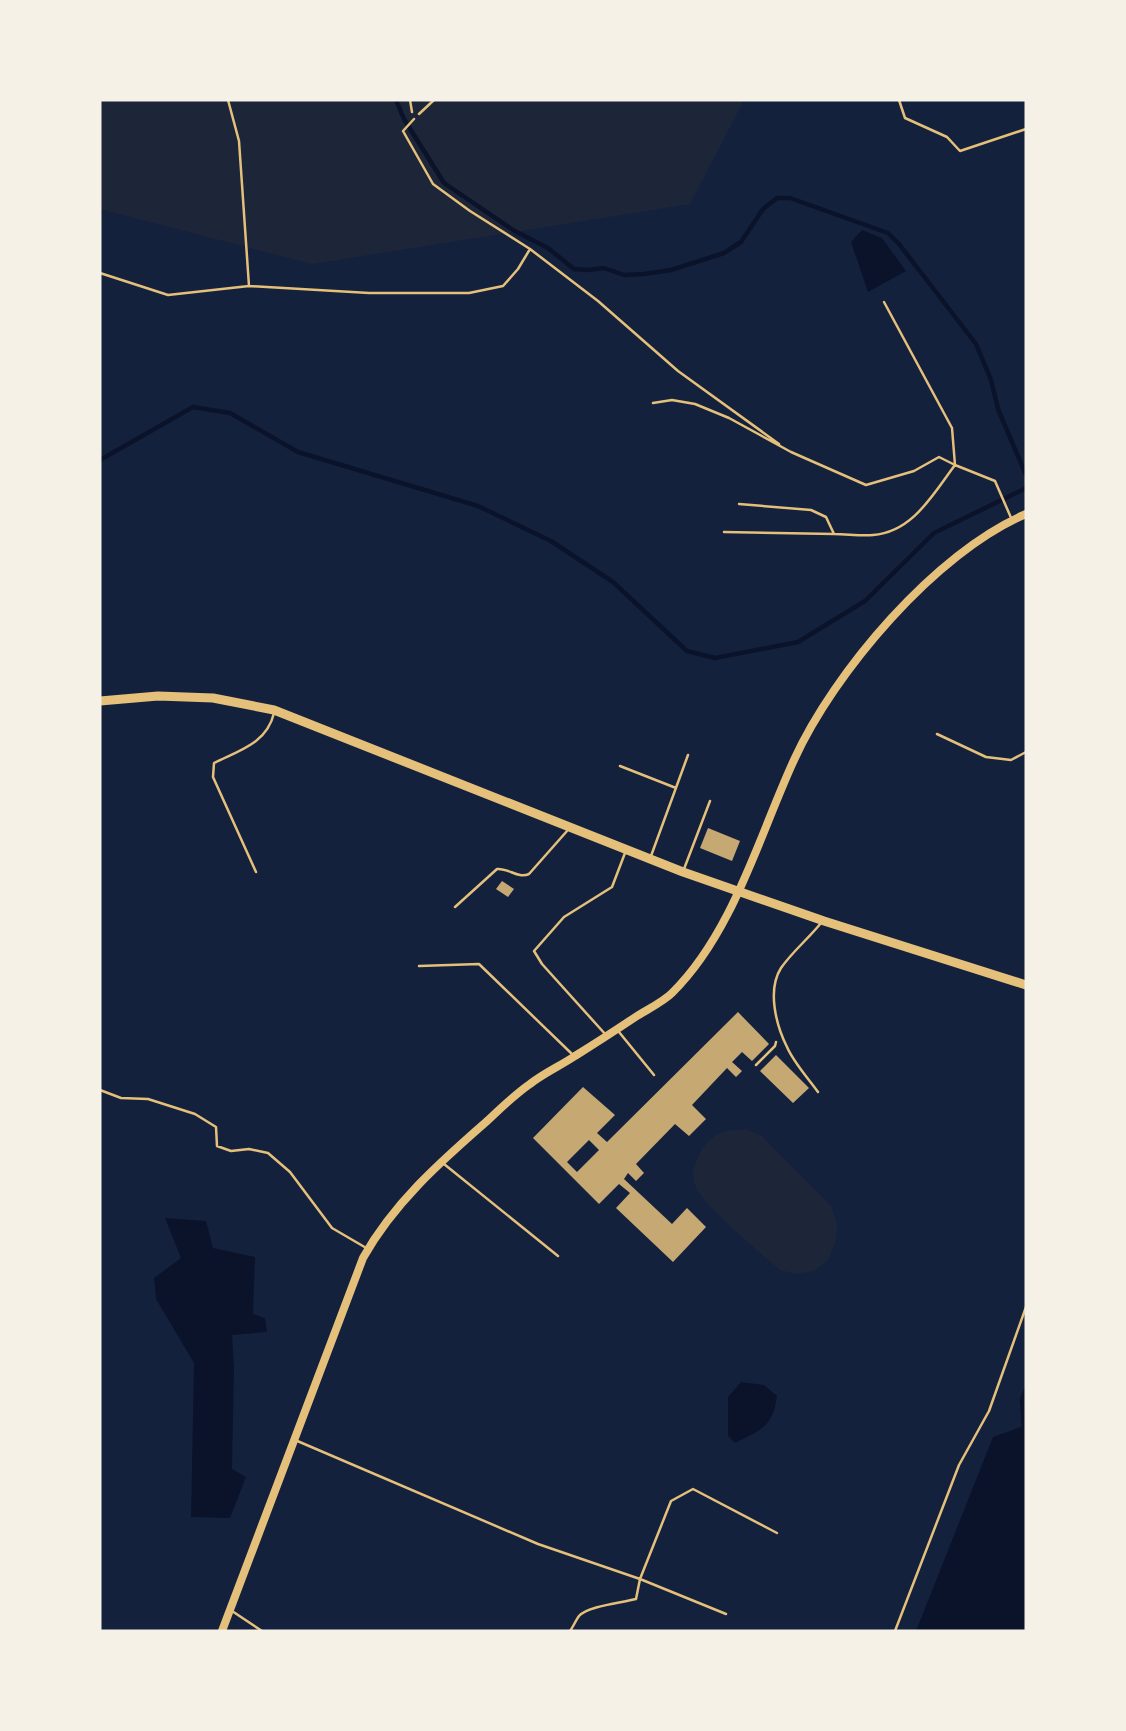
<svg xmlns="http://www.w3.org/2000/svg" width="1126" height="1731" viewBox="0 0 1126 1731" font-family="'Noto Sans',sans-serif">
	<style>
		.green { fill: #1d2539 }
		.water { fill: #0b132b }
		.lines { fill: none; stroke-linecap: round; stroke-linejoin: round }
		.stream { stroke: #0b132b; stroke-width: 4.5 }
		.building { fill: #c6a872; fill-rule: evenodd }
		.path { stroke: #e5c07b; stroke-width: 2.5 }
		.service { stroke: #e5c07b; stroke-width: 2.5 }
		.tertiary { stroke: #e5c07b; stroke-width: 8 }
		.secondary { stroke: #e5c07b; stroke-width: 9 }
	</style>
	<rect width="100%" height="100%" fill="#14213d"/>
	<path class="green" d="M100 100H744L690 204 312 264 100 209Z
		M746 1129 762 1136 831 1206 837 1224 836 1240 828 1260 814 1271 796 1274 780 1270C761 1253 705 1208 696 1187 690 1175 695 1162 701 1151 713 1132 725 1130 746 1129Z"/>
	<path class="water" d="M862 230 882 238 906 271 868 292 851 242Z
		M165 1218 206 1221 213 1248 255 1257 253 1314 265 1318 267 1332 232 1335 234 1367 232 1469 246 1477 230 1518 191 1517 194 1363 156 1299 154 1278 181 1258Z
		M741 1382 764 1385 777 1396C773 1427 761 1430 735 1443L728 1436V1397Z
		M1026 1425V1631H916L993 1437Z"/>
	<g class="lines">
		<path class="stream" d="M396 100 404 119 444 183 513 230 548 248 574 269 588 270 604 268 624 275 644 274 671 270 724 253 741 242 763 209 777 198H790L888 233 899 244 976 344 991 380 998 409 1026 475
			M100 460 193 407 230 413 298 452 478 506 551 541 613 582 687 651 715 658 798 642 865 601 934 533 1026 488
			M1024 1430 1022 1399 1026 1390"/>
	</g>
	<path class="building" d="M708 828 740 841 732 861 700 848Z
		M502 881 514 889 508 897 496 889Z
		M738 1012 769 1044 752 1061 742 1052 732 1062 742 1071 736 1077 727 1068 692 1105 706 1119 689 1136 675 1124 636 1164 644 1173 636 1181 628 1173 624 1179 672 1224 687 1208 706 1227 673 1262 616 1208 630 1193 619 1184 599 1204 533 1138 583 1087 615 1115 597 1133 607 1142ZM589 1140 599 1150 577 1172 567 1162Z
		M776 1055 809 1088 793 1103 760 1071Z"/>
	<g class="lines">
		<path class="path" d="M410 100 412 112
			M419 114 434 100
			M756 1065 775 1046 776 1042"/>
		<path class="service" d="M228 100 239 141 249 286
			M899 100 905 118 947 137 960 151 1026 129
			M414 119 403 131 433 184 470 211 530 249 598 301 678 371 779 444
			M100 273 168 295 249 286 369 293H469L503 286 518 269 530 249
			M884 302 952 428 955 465 995 481 1012 520
			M653 403 672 400 695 404 729 418 791 452 866 485 914 471 939 457 955 465C933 494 913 532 873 535 860 536 847 534 834 534L826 517 811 510 739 504
			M724 532 834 534
			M937 734 986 757 1011 760 1026 752
			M620 766 676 788
			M651 856 688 755
			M684 869 710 801
			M256 872 213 777 214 763C240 750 267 743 274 713
			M455 907 497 869C509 868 518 879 529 874L567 831
			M419 966 479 964 572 1054
			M619 1032 654 1075
			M606 1035 542 964 534 951 564 917 612 887 625 853
			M100 1090 121 1098 148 1099 195 1114 216 1127 217 1146 231 1151 249 1149 268 1153 290 1172 332 1228 368 1249
			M818 1092C808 1078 794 1063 787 1047 776 1025 767 990 781 968 792 952 809 938 821 923
			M444 1164 558 1256
			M295 1440 538 1544 640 1579 726 1614
			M232 1611 262 1631
			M570 1631C573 1627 576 1620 579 1616 588 1606 621 1603 636 1599L640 1579 671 1501 693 1489 777 1533
			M895 1631 959 1465 989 1411 1026 1307"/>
		<path class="tertiary" d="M222 1631 363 1258C393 1204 439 1163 486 1122 500 1109 514 1095 530 1084 544 1073 560 1066 575 1056 596 1043 616 1030 637 1016 648 1009 663 1002 672 993 733 933 759 836 794 760 834 672 936 552 1026 514"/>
		<path class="secondary" d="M100 701 158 696 213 698 274 710 683 872 824 921 1026 985"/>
	</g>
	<rect width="1126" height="1731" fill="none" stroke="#f6f1e7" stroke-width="203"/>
</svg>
